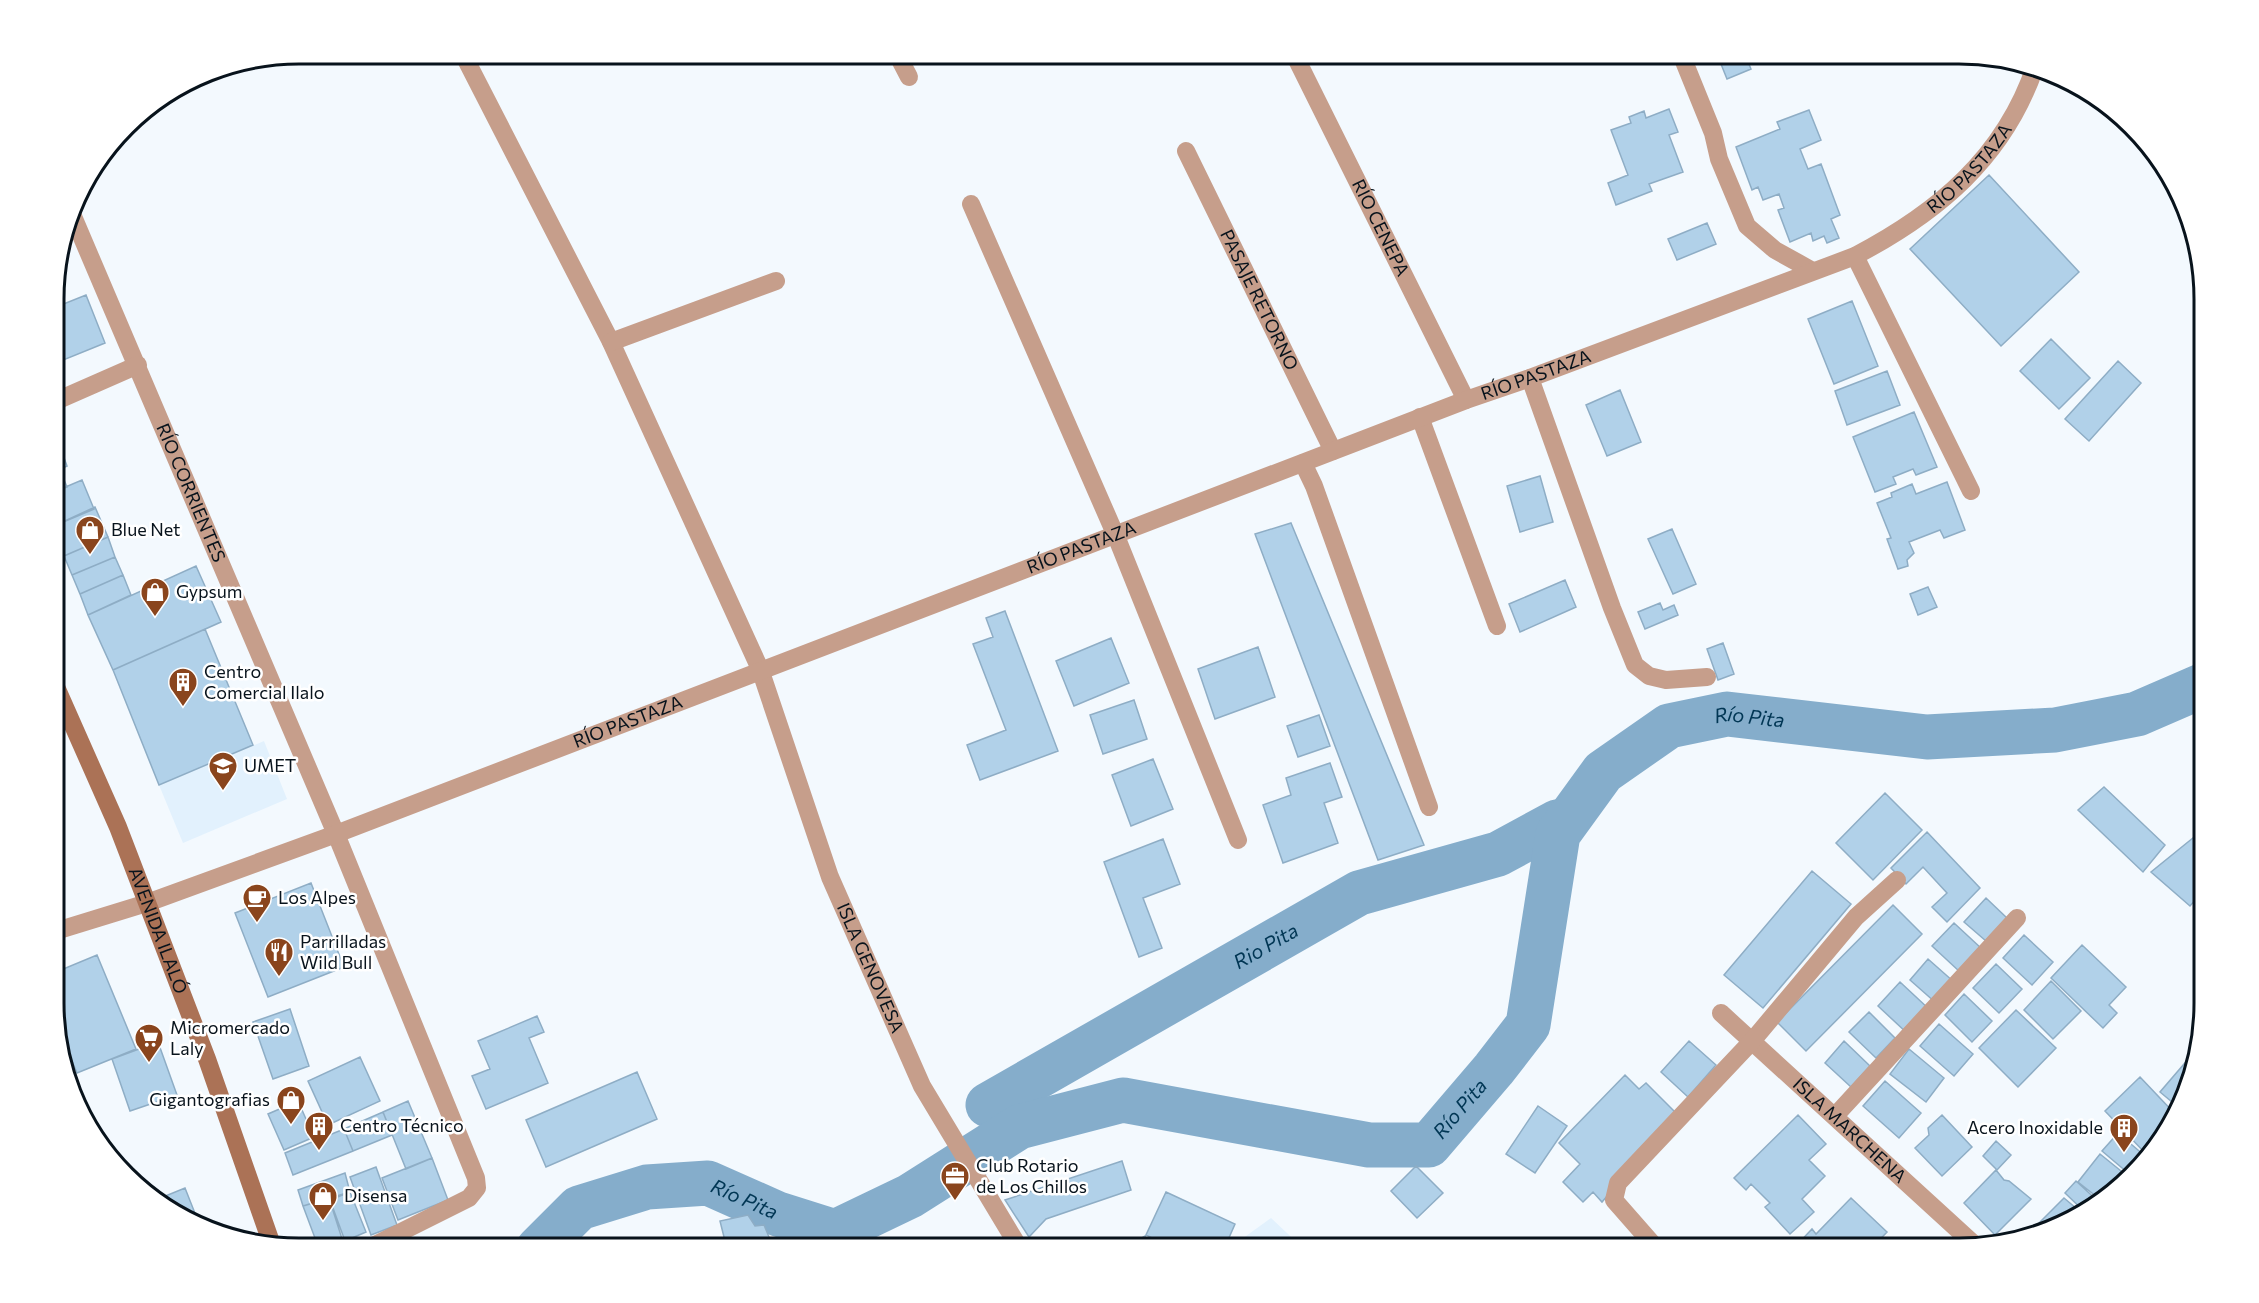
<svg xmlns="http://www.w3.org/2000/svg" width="2259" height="1303" viewBox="0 0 2259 1303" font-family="Commissioner,sans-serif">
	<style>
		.built { fill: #e2f1fd }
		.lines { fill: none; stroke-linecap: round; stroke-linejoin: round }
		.river { stroke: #85adcb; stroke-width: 45 }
		.building { fill: #b1d1e9; stroke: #8eadc5; stroke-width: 1.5 }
		.street { stroke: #c69e8b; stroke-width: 18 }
		.secondary { stroke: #ab7256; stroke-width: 18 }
		.labels { text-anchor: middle; stroke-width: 5; stroke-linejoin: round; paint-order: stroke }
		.street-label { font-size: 18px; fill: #08131c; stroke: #fff }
		.poi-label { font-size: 18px; fill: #08131c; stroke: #fff; text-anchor: start }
		.water-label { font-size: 20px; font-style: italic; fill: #013654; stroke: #fff }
		.rim { fill: none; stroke: #08131c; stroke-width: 3 }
	</style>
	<rect width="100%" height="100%" fill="#f3f9fe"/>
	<path class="built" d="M264 741 287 799 183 843 159 785Z
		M1271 1218 1304 1249H1228Z"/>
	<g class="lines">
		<g class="river">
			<path id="s1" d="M988 1105 1359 893 1498 854 1557 822"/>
			<path id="s2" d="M538 1249 579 1208 647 1187 708 1183 778 1214 835 1232 910 1196 1019 1127 1123 1100 1369 1145H1429L1494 1069 1528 1025 1558 834 1603 772 1669 726 1727 714 1927 737 2055 730 2137 714 2204 685"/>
		</g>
	</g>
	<path class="building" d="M1717 54H1753L1746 57 1751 69 1727 79Z
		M2076 84 2082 87 2093 97 2074 90Z
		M1669 109 1678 132 1669 135 1683 172 1649 184 1652 191 1616 205 1608 183 1628 175 1611 130 1631 123 1629 117 1644 111 1646 118Z
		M1809 110 1821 140 1800 149 1808 169 1821 164 1840 215 1831 219 1839 238 1827 243 1824 236 1813 241 1811 233 1790 242 1778 210 1784 208 1779 194 1763 200 1758 187 1752 190 1736 147 1780 129 1777 122Z
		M1989 175 2079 272 2001 346 1910 249Z
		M1707 223 1716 244 1677 260 1668 239Z
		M86 295 105 343 56 363V307Z
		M1852 301 1878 366 1834 384 1808 319Z
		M2051 339 2090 378 2059 409 2020 371Z
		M2118 361 2141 383 2089 441 2065 419Z
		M1887 371 1900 405 1847 425 1835 391Z
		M1620 390 1641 442 1607 456 1586 405Z
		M1914 412 1937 467 1916 475 1913 469 1893 477 1896 484 1875 492 1853 437Z
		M62 452 67 466 56 471V454Z
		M60 470 67 487 56 491V471Z
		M1540 476 1553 522 1520 532 1507 486Z
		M82 480 94 509 56 525V491Z
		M1947 482 1965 530 1944 538 1940 530 1909 542 1914 553 1907 560 1908 566 1898 569 1887 539 1891 538 1877 503 1892 497 1891 493 1912 484 1916 494Z
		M95 507 108 537 64 556 56 539V525Z
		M1291 523 1424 845 1378 860 1255 534Z
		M1672 529 1696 584 1673 594 1648 539Z
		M108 537 115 557 72 575 64 556Z
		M115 557 123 575 80 594 72 575Z
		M196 566 221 622 113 670 88 615Z
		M123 575 131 595 88 615 80 594Z
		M1565 580 1576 607 1520 632 1509 604Z
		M1928 587 1937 607 1918 615 1910 594Z
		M1660 603 1663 610 1674 605 1678 615 1645 629 1638 612Z
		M1005 611 1058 751 980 780 967 745 1006 730 973 644 993 637 986 618Z
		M205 629 253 745 159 785 113 670Z
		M1111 638 1129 683 1074 706 1056 661Z
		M1723 643 1734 674 1718 680 1707 649Z
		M1258 647 1275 697 1215 719 1198 669Z
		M1134 700 1147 739 1103 754 1090 715Z
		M1319 715 1330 746 1298 757 1287 726Z
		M1153 759 1173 809 1131 826 1112 775Z
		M1330 763 1342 797 1324 803 1338 843 1283 863 1263 805 1291 795 1286 778Z
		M2104 787 2165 845 2143 872 2078 810Z
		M1885 793 1922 830 1873 880 1836 843Z
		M2204 829V890L2190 906 2151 872Z
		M1927 832 1980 888 1947 922 1932 907 1947 893 1923 867 1906 884 1891 868Z
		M1163 839 1180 884 1143 898 1162 948 1139 957 1104 862Z
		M1812 871 1851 904 1763 1008 1724 975Z
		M311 883 344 967 268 997 235 913Z
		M1986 898 2007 918 1986 941 1964 922Z
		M1893 905 1922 934 1806 1051 1777 1022Z
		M1954 923 1982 949 1960 972 1932 946Z
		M2024 935 2053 962 2032 985 2003 958Z
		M2082 945 2126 987 2109 1005 2117 1013 2103 1028 2051 978Z
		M97 955 136 1049 77 1073 56 1023V972Z
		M1928 959 1954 982 1936 1003 1910 980Z
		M1996 964 2022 989 1999 1013 1973 988Z
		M2051 981 2081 1011 2053 1039 2024 1010Z
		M1900 982 1930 1010 1908 1034 1878 1006Z
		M1964 994 1992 1021 1972 1042 1945 1015Z
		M290 1009 309 1066 273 1079 253 1022Z
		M2016 1010 2056 1048 2018 1087 1979 1048Z
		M1869 1012 1895 1038 1876 1058 1849 1032Z
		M537 1016 544 1032 529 1038 548 1083 486 1109 472 1076 490 1069 478 1041Z
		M1939 1024 1973 1054 1954 1076 1920 1046Z
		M1689 1041 1716 1065 1688 1097 1661 1072Z
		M1844 1041 1870 1066 1851 1087 1825 1063Z
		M158 1042 177 1095 130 1111 112 1059Z
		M1909 1049 1944 1078 1926 1102 1890 1074Z
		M360 1057 380 1101 328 1125 308 1081Z
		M2190 1057 2193 1059 2178 1107 2160 1092Z
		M637 1072 657 1119 546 1167 526 1120Z
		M1625 1075 1639 1089 1646 1083 1677 1114 1602 1202 1593 1192 1583 1202 1563 1182 1580 1164 1559 1143Z
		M2140 1077 2176 1115 2172 1126 2146 1154 2105 1111Z
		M1885 1081 1921 1113 1899 1138 1863 1106Z
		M298 1101 314 1137 284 1150 268 1114Z
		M408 1101 432 1158 406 1169 383 1112Z
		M1538 1106 1567 1126 1535 1173 1506 1154Z
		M383 1112 392 1135 353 1151 344 1129Z
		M1798 1115 1826 1144 1809 1160 1825 1176 1802 1199 1814 1212 1790 1234 1765 1207 1770 1203 1751 1184 1746 1190 1734 1178Z
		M1942 1115 1972 1147 1942 1176 1915 1148 1929 1135 1928 1128Z
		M344 1129 353 1151 293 1175 285 1153Z
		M2118 1133 2145 1156 2128 1173 2102 1151Z
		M1996 1141 2011 1155 1997 1170 1983 1156Z
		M2100 1154 2126 1175 2102 1201 2078 1182Z
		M432 1158 448 1200 398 1220 382 1178Z
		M1122 1161 1131 1190 1046 1219 1029 1237 1005 1200Z
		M1416 1166 1443 1193 1417 1218 1391 1191Z
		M376 1167 397 1225 371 1235 350 1177Z
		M1996 1170 2004 1180 2009 1181 2031 1199 1995 1235 1964 1203Z
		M345 1173 350 1192 303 1206 298 1190Z
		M2076 1181 2100 1203 2096 1208 2086 1213 2065 1193Z
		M185 1188 200 1226 177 1216 158 1199Z
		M350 1192 366 1232 345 1241 330 1200Z
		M1166 1192 1235 1224 1224 1249H1174L1146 1235Z
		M329 1198 344 1245 330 1249H313L310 1240 315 1238 303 1206Z
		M1851 1198 1887 1232 1871 1249 1795 1247 1812 1229 1816 1234Z
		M2064 1198 2083 1214 2038 1236 2023 1239Z
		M748 1215 755 1226 764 1225 774 1249H727L720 1221Z
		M1145 1236 1153 1249H1123Z"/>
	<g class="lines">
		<g class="street">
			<path id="s3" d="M463 54 611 342 760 669 830 877 922 1086 1020 1249"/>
			<path d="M897 54 909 77"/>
			<path id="s4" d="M1294 54 1466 400"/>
			<path d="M1681 54 1713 133 1719 159 1747 226 1775 250 1811 270"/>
			<path id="s5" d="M1186 151 1333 451"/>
			<path d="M971 204 1116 536 1238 840"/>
			<path id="s6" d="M72 214 336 834 476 1178 477 1188 469 1198 367 1249"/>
			<path d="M1855 256 1971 491"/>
			<path d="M611 342 776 281"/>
			<path d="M1530 378 1612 608 1635 665 1649 676 1666 680 1707 677"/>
			<path d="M56 401 138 365"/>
			<path d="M1420 417 1497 626"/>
			<path d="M1303 463 1314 486 1429 807"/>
			<path id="s7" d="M56 931 147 903 336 834 1466 400 1530 378 1855 256C1937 213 2004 158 2035 67"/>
			<path id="s8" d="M1721 1013 1978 1248"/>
			<path d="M1835 1116 2017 918"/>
			<path d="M1657 1249 1614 1200 1618 1183 1753 1040 1856 917 1897 880"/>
		</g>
		<path class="secondary" id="s9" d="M56 687 118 827 207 1059 272 1245"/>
	</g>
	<defs>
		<g id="shop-pin" transform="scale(1.5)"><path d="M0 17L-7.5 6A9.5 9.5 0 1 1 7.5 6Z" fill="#8a451d" stroke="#fff"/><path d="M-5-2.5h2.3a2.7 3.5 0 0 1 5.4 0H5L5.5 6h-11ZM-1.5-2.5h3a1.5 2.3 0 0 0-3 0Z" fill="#fff"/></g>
		<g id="building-pin" transform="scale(1.5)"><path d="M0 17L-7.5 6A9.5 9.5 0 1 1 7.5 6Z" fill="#8a451d" stroke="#fff"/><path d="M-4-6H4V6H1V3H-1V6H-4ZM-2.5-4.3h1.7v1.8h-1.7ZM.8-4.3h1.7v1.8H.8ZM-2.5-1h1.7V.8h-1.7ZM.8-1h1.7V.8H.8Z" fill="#fff"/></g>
		<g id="university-pin" transform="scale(1.5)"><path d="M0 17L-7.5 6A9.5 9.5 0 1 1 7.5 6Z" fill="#8a451d" stroke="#fff"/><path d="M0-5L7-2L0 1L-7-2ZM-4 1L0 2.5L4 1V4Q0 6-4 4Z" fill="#fff"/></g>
		<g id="cafe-pin" transform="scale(1.5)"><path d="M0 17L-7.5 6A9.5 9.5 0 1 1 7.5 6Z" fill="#8a451d" stroke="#fff"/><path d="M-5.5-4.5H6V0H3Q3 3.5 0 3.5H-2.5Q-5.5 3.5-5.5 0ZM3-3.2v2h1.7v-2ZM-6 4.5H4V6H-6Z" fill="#fff"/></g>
		<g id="restaurant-pin" transform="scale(1.5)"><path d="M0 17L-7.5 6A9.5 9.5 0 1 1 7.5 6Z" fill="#8a451d" stroke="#fff"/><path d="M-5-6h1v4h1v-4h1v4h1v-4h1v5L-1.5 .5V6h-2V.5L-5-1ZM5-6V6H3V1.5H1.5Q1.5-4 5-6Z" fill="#fff"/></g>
		<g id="supermarket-pin" transform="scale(1.5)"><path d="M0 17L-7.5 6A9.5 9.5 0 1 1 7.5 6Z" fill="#8a451d" stroke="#fff"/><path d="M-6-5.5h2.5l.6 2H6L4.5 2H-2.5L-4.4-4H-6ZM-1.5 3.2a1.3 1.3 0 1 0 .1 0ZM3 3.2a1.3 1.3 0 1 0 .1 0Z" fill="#fff"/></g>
		<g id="office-pin" transform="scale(1.5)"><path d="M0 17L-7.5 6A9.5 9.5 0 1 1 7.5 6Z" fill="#8a451d" stroke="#fff"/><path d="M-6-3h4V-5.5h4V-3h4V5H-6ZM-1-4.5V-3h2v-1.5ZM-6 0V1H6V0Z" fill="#fff"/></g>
	</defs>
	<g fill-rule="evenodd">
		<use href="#shop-pin" x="90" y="530"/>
		<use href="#shop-pin" x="155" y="592"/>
		<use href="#building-pin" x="183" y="682"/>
		<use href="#university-pin" x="223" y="766"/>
		<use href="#cafe-pin" x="257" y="898"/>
		<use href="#restaurant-pin" x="279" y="952"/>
		<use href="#supermarket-pin" x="149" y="1038"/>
		<use href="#shop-pin" x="291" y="1100"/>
		<use href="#building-pin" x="319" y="1126"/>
		<use href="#building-pin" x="2124" y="1128"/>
		<use href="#office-pin" x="955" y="1176"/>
		<use href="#shop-pin" x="323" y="1196"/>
	</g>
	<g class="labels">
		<g class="street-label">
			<text dy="6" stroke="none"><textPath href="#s7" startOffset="2067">RÍO PASTAZA</textPath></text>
			<text dy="6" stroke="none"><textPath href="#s4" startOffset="194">RÍO CENEPA</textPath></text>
			<text dy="6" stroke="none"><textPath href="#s5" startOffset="166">PASAJE RETORNO</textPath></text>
			<text dy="6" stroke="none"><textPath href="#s7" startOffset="1581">RÍO PASTAZA</textPath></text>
			<text dy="6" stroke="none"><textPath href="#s6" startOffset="303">RÍO CORRIENTES</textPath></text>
			<text dy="6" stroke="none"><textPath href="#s7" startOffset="1095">RÍO PASTAZA</textPath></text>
			<text dy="6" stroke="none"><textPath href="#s7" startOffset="609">RÍO PASTAZA</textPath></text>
			<text dy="6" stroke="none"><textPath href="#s9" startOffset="264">AVENIDA ILALÓ</textPath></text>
			<text dy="6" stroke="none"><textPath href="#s3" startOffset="1002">ISLA GENOVESA</textPath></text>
			<text dy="6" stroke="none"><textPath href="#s8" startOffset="174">ISLA MARCHENA</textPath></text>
		</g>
		<g class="poi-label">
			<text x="111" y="536">Blue Net</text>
			<text x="176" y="598">Gypsum</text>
			<text x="204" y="678">Centro<tspan x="204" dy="21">Comercial Ilalo</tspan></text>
			<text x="244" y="772">UMET</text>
			<text x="278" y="904">Los Alpes</text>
			<text x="300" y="948">Parrilladas<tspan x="300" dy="21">Wild Bull</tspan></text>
			<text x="170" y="1034">Micromercado<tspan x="170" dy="21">Laly</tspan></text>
			<text x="270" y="1106" text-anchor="end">Gigantografias</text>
			<text x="340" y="1132">Centro Técnico</text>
			<text x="2103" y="1134" text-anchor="end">Acero Inoxidable</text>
			<text x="976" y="1172">Club Rotario<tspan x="976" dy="21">de Los Chillos</tspan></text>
			<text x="344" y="1202">Disensa</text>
		</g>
		<g class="water-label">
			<text dy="7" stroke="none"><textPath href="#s2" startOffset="1544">Río Pita</textPath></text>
			<text dy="7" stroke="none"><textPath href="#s1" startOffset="320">Rio Pita</textPath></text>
			<text dy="7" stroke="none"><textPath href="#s2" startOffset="1004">Río Pita</textPath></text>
			<text dy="7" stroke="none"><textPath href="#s2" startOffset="230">Río Pita</textPath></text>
		</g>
	</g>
	<path d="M0 0H2259V1303H0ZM299 64H1959A235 235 0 0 1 2194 299V1003A235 235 0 0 1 1959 1238H299A235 235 0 0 1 64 1003V299A235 235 0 0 1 299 64Z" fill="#fff" fill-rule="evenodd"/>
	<path class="rim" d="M299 64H1959A235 235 0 0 1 2194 299V1003A235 235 0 0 1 1959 1238H299A235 235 0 0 1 64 1003V299A235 235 0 0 1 299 64Z"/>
</svg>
